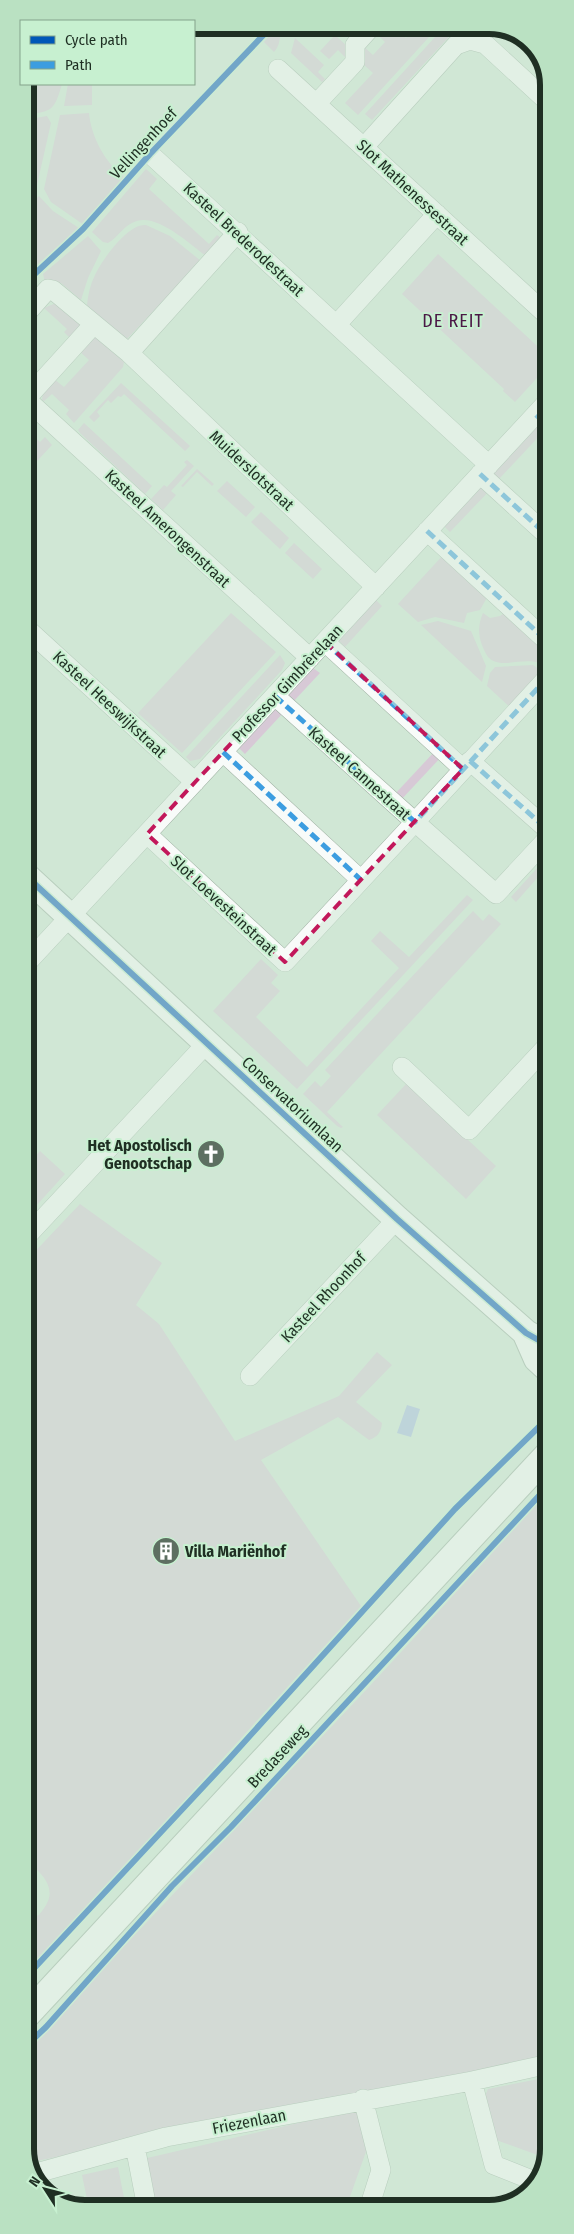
<svg xmlns="http://www.w3.org/2000/svg" width="574" height="2234" viewBox="0 0 574 2234" font-family="'Fira Sans Condensed',sans-serif">
	<style>
		.green { fill: #d7c9d6 }
		.water { fill: #a8bce0 }
		.lines { fill: none; stroke-linecap: round; stroke-linejoin: round }
		.street-casing { stroke: #9dafa1; stroke-width: 20 }
		.secondary-casing { stroke: #9dafa1; stroke-width: 28 }
		.street { stroke: #f8fbf9; stroke-width: 19 }
		.secondary { stroke: #f8fbf9; stroke-width: 26 }
		.quiet { stroke: #3c9de0; stroke-width: 5; stroke-dasharray: 10 5; stroke-linecap: butt }
		.cycleway-casing { stroke: #c7f0d0; stroke-width: 9 }
		.cycleway { stroke: #0057b8; stroke-width: 6 }
		.marked { fill: none; stroke: #c2185b; stroke-width: 4; stroke-dasharray: 10 6; stroke-linejoin: round }
		.labels { text-anchor: middle; stroke-width: 4; stroke-linejoin: round; paint-order: stroke }
		.street-label { font-size: 16px; fill: #1f2f23; stroke: #c7f0d0 }
		.poi-label { font-size: 16px; font-weight: bold; fill: #1f2f23; stroke: #c7f0d0; text-anchor: end }
		.neighbourhood-label { font-size: 18px; letter-spacing: 1px; fill: #4b1846; stroke: #c7f0d0 }
		.rim { fill: none; stroke: #1f2f23; stroke-width: 6 }
	</style>
	<rect width="100%" height="100%" fill="#d0e7d5"/>
	<path class="green" d="M279 25H285C277 33 283 43 274 52L264 42Z
		M418 25H440L358 115 345 103 373 73 363 64V46L373 55 385 42 376 33 377 31 396 29 406 38Z
		M446 25H460L372 120 365 114Z
		M335 35 349 48 347 59 338 50 329 59 320 51Z
		M295 38 324 65 318 72 325 79 322 82 291 53Z
		M26 84H62C54 111 53 111 25 115Z
		M68 84H92V105L64 106Z
		M89 113C91 136 105 163 124 177L84 225 51 202 44 189 60 115Z
		M47 116 51 123 37 185 35 191 25 202V120Z
		M146 169 157 179 149 189 209 244 217 235 221 238 206 256C188 243 154 210 132 223 122 228 117 238 108 243L103 242 92 232Z
		M39 196 53 211 79 228 31 270 25 262V209Z
		M146 225 170 236 201 261 125 341 87 305C88 295 90 285 95 275 102 260 128 223 146 225Z
		M88 236 101 251 88 278 81 300 61 283 45 282 43 274Z
		M438 254 548 356V366L515 402 503 391 504 389 402 294Z
		M56 303 84 326 71 339 64 332 67 329 44 308Z
		M94 335 124 362 123 367 74 423 66 414 69 410 52 394 44 401 42 400 43 391 54 379 64 387 89 360 79 351Z
		M121 383 190 446 185 451 124 394 121 397 118 396 111 403 108 400 97 412 100 416 94 422 89 417Z
		M84 423 152 486 145 494 80 433 78 430Z
		M540 423 546 429 499 479 493 473Z
		M25 428 40 442 45 437 52 445 25 474V450L28 447 25 445Z
		M187 460 194 466 171 491 176 495 163 510 151 499 164 485 167 487 187 465 184 462Z
		M197 469 214 484 212 486 197 472 183 487 181 486Z
		M227 481 255 507 246 517 217 491Z
		M485 482 492 488 450 532 444 526Z
		M261 512 289 538 280 549 251 522Z
		M294 543 322 569 313 579 285 553Z
		M445 553 489 594 480 610 467 613 464 623 435 617 418 622 398 604Z
		M376 600 382 606 345 647 338 640Z
		M507 611 548 649V668C530 652 502 672 488 657 479 642 476 629 483 613L490 618 500 616Z
		M231 613 276 652 182 753 138 713Z
		M438 621 471 631 486 666 482 682 421 625Z
		M280 655 285 663 282 670 200 759 190 761 186 757Z
		M533 665 546 674 512 709 487 686 490 673 495 667Z
		M313 668 320 673 292 703 285 697Z
		M278 706 284 712 245 754 239 748Z
		M436 750 442 756 400 801 394 795Z
		M548 856V866L516 902 511 897Z
		M467 895 473 900 297 1089 213 1011 261 959 278 975 271 983 280 991 256 1017 307 1067 399 968 371 941 380 931 409 957Z
		M473 911 483 921 489 914 501 924 327 1112 343 1127 341 1128 337 1126 303 1094 315 1081 321 1087 331 1076 325 1070Z
		M407 1083 496 1166 466 1199 377 1115Z
		M40 1151 65 1174 26 1217V1166Z
		M80 1204 162 1263 136 1305 159 1324 235 1441 339 1396 377 1352 392 1365 356 1402 382 1423C381 1432 378 1437 369 1440L338 1417 261 1460 361 1606 26 1975V1919L39 1915C42 1911 46 1906 48 1901 55 1885 38 1869 26 1861V1261Z
		M549 1491V2056L27 2163 26 2050 368 1688Z
		M549 2077V2150L546 2158 496 2140 482 2103 488 2089Z
		M362 2108 368 2146 346 2208H153L143 2159Z
		M118 2167 126 2208 89 2209 82 2175Z"/>
	<path class="water" d="M407 1405 420 1409 411 1437 397 1433Z"/>
	<g class="lines">
		<g class="street-casing">
			<path id="street" d="M278 69 548 316
				M317 103 355 62V45L373 25
				M364 147 456 45 470 40 485 44 548 102
				M150 154 489 465
				M25 315 48 289 53 290 129 353 238 232
				M337 324 437 214
				M129 353 376 587
				M26 399 310 658
				M25 400 94 324
				M480 474 548 536
				M427 531 548 642
				M25 627 195 782
				M325 642 463 769
				M275 696 415 822 548 677
				M223 752 361 880
				M470 761 548 830
				M147 834 285 962 415 822 496 894 548 838
				M25 965 548 401
				M402 1067 469 1130 548 1045
				M26 1237 207 1043
				M250 1376 397 1219
				M472 2081 494 2165 537 2182
				M363 2099 381 2170 369 2208
				M135 2146 147 2208
				M33 2174 166 2137 472 2081 549 2064"/>
		</g>
		<g class="secondary-casing">
			<path id="secondary" d="M25 875 397 1219 526 1333 549 1346
				M526 1334 537 1359 549 1370
				M26 2016 549 1453"/>
		</g>
		<use href="#street" class="street"/>
		<use href="#secondary" class="secondary"/>
		<path class="quiet" d="M536 415 548 426
			M480 474 548 536
			M427 531 548 642
			M325 642 463 769
			M275 696 415 822 548 677
			M223 752 361 880
			M470 761 548 830"/>
		<g class="cycleway-casing">
			<path id="cycleway" d="M25 283 83 229 150 154 273 25
				M25 875 397 1219 526 1333 549 1346
				M26 1977 229 1759 455 1509 549 1417
				M26 2046 46 2027 172 1886 231 1827 549 1485"/>
		</g>
		<use href="#cycleway" class="cycleway"/>
	</g>
	<path d="M0 0H574V2234H0ZM325 642 463 769 285 962 147 834Z" fill="#d0e7d5" fill-opacity=".55" fill-rule="evenodd"/>
	<path class="marked" d="M325 642 463 769 285 962 147 834Z"/>
	<defs>
		<g id="church-disc" transform="scale(1.4375)"><circle r="9.5" fill="#5d6f61" stroke="#c7f0d0"/><path d="M-1.2-6h2.4v3.5h3.3v2.4h-3.3V6h-2.4V-.1h-3.3v-2.4h3.3Z" fill="#fff"/></g>
		<g id="building-disc" transform="scale(1.4375)"><circle r="9.5" fill="#5d6f61" stroke="#c7f0d0"/><path d="M-4-6H4V6H1V3H-1V6H-4ZM-2.5-4.3h1.7v1.8h-1.7ZM.8-4.3h1.7v1.8H.8ZM-2.5-1h1.7V.8h-1.7ZM.8-1h1.7V.8H.8Z" fill="#fff"/></g>
	</defs>
	<g fill-rule="evenodd">
		<use href="#church-disc" x="211" y="1154"/>
		<use href="#building-disc" x="166" y="1551"/>
	</g>
	<g class="labels">
		<g class="street-label">
			<text transform="translate(143 143) rotate(-47)" y="6">Vellingenhoef</text>
			<text transform="translate(413 192) rotate(43)" y="6">Slot Mathenessestraat</text>
			<text transform="translate(244 239) rotate(43)" y="6">Kasteel Brederodestraat</text>
			<text transform="translate(252 470) rotate(43)" y="6">Muiderslotstraat</text>
			<text transform="translate(168 528) rotate(43)" y="6">Kasteel Amerongenstraat</text>
			<text transform="translate(287 683) rotate(-47)" y="6">Professor Gimbrèrelaan</text>
			<text transform="translate(110 704) rotate(43)" y="6">Kasteel Heeswijkstraat</text>
			<text transform="translate(360 773) rotate(42)" y="6">Kasteel Cannestraat</text>
			<text transform="translate(224 905) rotate(43)" y="6">Slot Loevesteinstraat</text>
			<text transform="translate(293 1104) rotate(43)" y="6">Conservatoriumlaan</text>
			<text transform="translate(323 1297) rotate(-47)" y="6">Kasteel Rhoonhof</text>
			<text transform="translate(277 1756) rotate(-47)" y="6">Bredaseweg</text>
			<text transform="translate(249 2121) rotate(-11)" y="6">Friezenlaan</text>
		</g>
		<g class="poi-label">
			<text x="192" y="1151">Het Apostolisch<tspan x="192" dy="18">Genootschap</tspan></text>
			<text x="185" y="1557" text-anchor="start">Villa Mariënhof</text>
		</g>
		<g class="neighbourhood-label">
			<text x="453" y="327">DE REIT</text>
		</g>
	</g>
	<path d="M0 0H574V2234H0ZM85 34H489A51 51 0 0 1 540 85V2149A51 51 0 0 1 489 2200H85A51 51 0 0 1 34 2149V85A51 51 0 0 1 85 34Z" fill="#bae1c2" fill-rule="evenodd"/>
	<path class="rim" d="M85 34H489A51 51 0 0 1 540 85V2149A51 51 0 0 1 489 2200H85A51 51 0 0 1 34 2149V85A51 51 0 0 1 85 34Z"/>
	<rect x="20" y="20" width="175" height="65" fill="#c7f0d0" stroke="#84a38b"/>
	<rect x="30" y="36" width="25" height="8" fill="#0057b8" stroke="#84a38b"/>
	<text x="65" y="45" font-size="15" fill="#1f2f23">Cycle path</text>
	<rect x="30" y="61" width="25" height="8" fill="#3c9de0" stroke="#84a38b"/>
	<text x="65" y="70" font-size="15" fill="#1f2f23">Path</text>
	<g transform="translate(45 2189) rotate(306)" stroke="#c7f0d0" stroke-width="4" paint-order="stroke">
	<path d="M0-4L9 19L0 12L-9 19Z" fill="#1f2f23"/>
	<text y="-8" font-size="14" font-weight="bold" text-anchor="middle" fill="#1f2f23">N</text>
	</g>
</svg>
